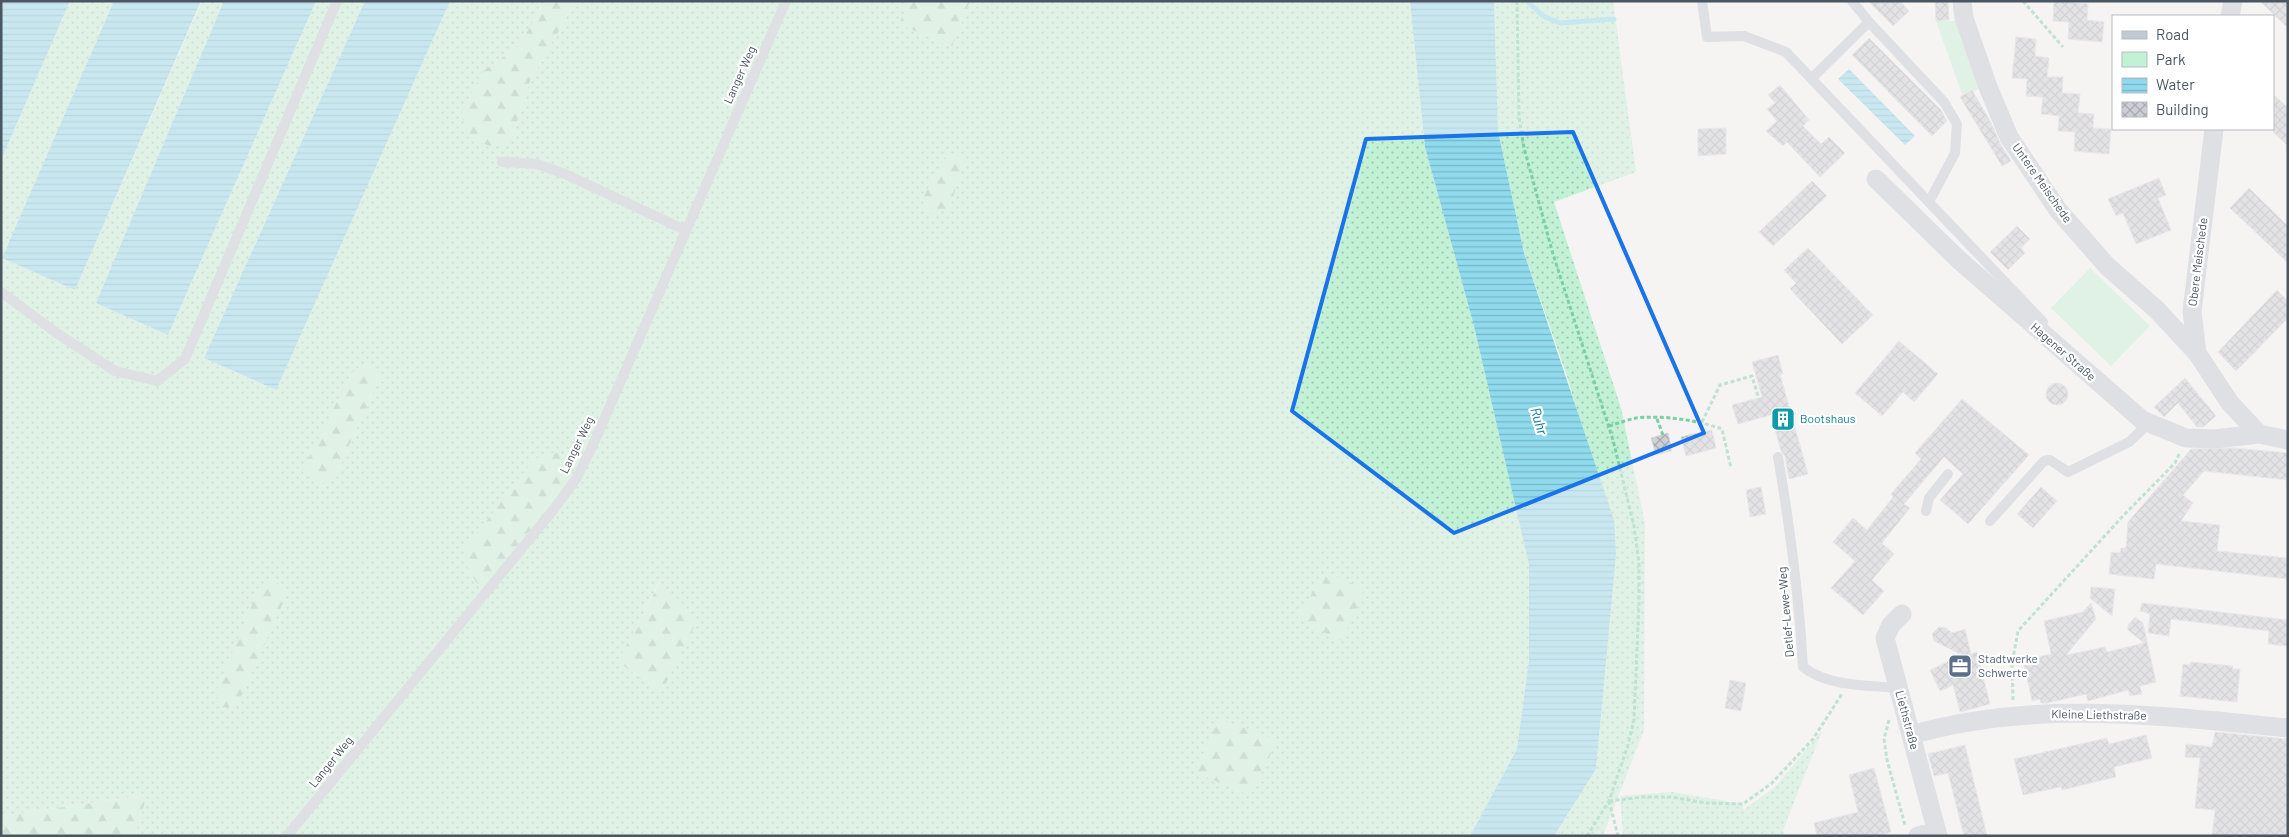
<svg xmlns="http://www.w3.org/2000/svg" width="2289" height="837" viewBox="0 0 2289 837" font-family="Barlow,sans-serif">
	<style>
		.grass { fill: url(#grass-dots); fill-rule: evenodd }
		.forest { fill: url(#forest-firs) }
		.park { fill: #c3f1d5 }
		.water { fill: url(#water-rules) }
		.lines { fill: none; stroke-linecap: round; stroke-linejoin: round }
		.stream { stroke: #90daee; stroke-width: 5 }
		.building { fill: url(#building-cross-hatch); stroke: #d7d9de }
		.path { stroke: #7ad0a6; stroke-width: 3; stroke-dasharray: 4 2.5; stroke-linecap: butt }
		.lane { stroke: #c1cad2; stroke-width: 10 }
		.street { stroke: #c1cad2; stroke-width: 19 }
		.marked { fill: none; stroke: #1a73e8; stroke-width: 4; stroke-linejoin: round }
		.labels { text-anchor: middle; stroke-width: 4.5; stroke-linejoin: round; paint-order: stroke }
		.street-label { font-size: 12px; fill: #4a5661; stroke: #fff }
		.culture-label { font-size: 12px; fill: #0d838f; stroke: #fff; text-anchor: start }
		.service-label { font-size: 12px; fill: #4e5e75; stroke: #fff; text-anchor: start }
		.water-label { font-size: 14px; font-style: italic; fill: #0c7c9b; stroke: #fff }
	</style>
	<defs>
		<pattern id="grass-dots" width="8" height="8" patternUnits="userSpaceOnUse" patternTransform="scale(1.25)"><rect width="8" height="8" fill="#c3f1d5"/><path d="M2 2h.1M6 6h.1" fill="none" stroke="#a0c6b0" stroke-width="1.8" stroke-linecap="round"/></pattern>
		<pattern id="forest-firs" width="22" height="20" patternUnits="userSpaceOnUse" patternTransform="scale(1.25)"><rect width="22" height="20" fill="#c3f1d5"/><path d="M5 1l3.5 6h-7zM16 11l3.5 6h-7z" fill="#a0c6b0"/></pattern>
		<pattern id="water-rules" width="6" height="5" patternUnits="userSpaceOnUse" patternTransform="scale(1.25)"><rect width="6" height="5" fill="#90daee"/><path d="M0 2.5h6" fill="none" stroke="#78b4c4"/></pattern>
		<pattern id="building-cross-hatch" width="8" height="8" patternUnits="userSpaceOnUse" patternTransform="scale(1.25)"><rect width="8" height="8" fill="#cdcfd5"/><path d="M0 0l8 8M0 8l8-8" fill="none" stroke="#a8abb0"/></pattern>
	</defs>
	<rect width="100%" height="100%" fill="#f5f3f3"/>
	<path class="grass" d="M70 1H114L2 258 75 290 202 1H224L96 303 168 335 316 1H365L204 358 275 390 450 1H545L519 46 483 71 510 143 530 81 576 1H909L900 24 952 47 970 1H1410L1425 147 1474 326 1529 565V660L1517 749 1470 836H135L146 795 1 816V160ZM366 364 380 377 334 479ZM659 582H660V694L619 661Z
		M1494 1H1613L1636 172 1554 202 1621 408 1645 524 1644 730 1604 833 1605 836H1554L1596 769 1616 555 1568 379 1524 253 1498 131Z
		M1822 731 1783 830 1784 836H1623L1620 796 1672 792 1743 804V810L1774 788Z"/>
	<path class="forest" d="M545 1H576L530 81 510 144 490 146 471 139 461 114 483 71 519 46Z
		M909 1H970L952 47 899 24Z
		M946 155 965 158 949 210 928 214 922 200Z
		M366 364 380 377 334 479 317 485 302 471 353 370Z
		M555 452 577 465 558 496 481 590 468 569 465 549 534 459Z
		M1325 571 1364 589 1342 641 1297 619Z
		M274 580 288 592 237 706 220 708 216 692 260 585Z
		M660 582 697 621 660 695 618 661Z
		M1219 718 1277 741 1250 796 1195 772Z
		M147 795 135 836H1V816Z"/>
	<path class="park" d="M1936 21H1963L1983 86 1963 97Z
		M2090 268 2150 326 2111 366 2051 308Z"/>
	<path class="water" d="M1 1H70L1 160Z
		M114 1H201L75 290 2 258Z
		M224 1H316L168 335 96 303Z
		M365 1H450L276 390 204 358Z
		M1410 1H1494L1498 131 1524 253 1614 520 1616 555 1596 769 1554 836H1470L1517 749 1529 660V565L1474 326 1425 147Z
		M1849 69 1915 136 1905 145 1838 79Z"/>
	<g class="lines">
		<path class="stream" d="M1527 1 1543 16 1560 23 1614 19"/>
	</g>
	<path class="building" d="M1868 1H1900L1909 11 1893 26Z
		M1935 1H1948L1949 20 1936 21Z
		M2054 1 2088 4 2087 20 2104 22 2102 42 2068 39 2069 22 2053 21Z
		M2260 1H2288V28Z
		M2016 37 2036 39 2035 56 2049 58 2047 77H2063L2062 93 2080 94 2078 113 2094 114 2093 128 2111 129 2109 154 2074 151 2075 132 2058 131 2059 116 2041 114 2043 97 2026 96 2027 79 2012 78Z
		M1869 38 1941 110 1947 121 1932 136 1852 55Z
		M1780 85 1809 120 1803 126 1821 144 1829 137 1845 153 1820 177 1787 142 1783 146 1766 131 1777 121 1767 109 1775 103 1768 95Z
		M1972 90 1990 121 2000 143 2011 161 2002 166 1960 97Z
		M2273 94 2288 108V146L2273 132Z
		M1726 128V154L1698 156V129Z
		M2159 178 2166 195 2158 198 2171 230 2136 244 2123 213 2116 216 2108 199Z
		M1812 181 1827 196 1773 246 1759 232Z
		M2249 188 2288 226V263L2230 208Z
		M2017 226 2030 239 2021 248 2025 253 2008 270 1990 252Z
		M1808 248 1873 315 1842 344 1790 289 1796 283 1784 270Z
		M2277 290 2288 301V318L2236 371 2218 352Z
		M1899 341 1938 374 1914 402 1903 392 1882 416 1855 393Z
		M1778 355 1783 374H1780L1808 474 1789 479 1785 456 1781 451 1771 415 1738 424 1732 405 1762 397 1752 362Z
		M2185 378 2216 416 2203 427H2197L2178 403 2164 417 2154 407Z
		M2046 394a11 11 0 1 1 22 0a11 11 0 1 1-22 0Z
		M1962 399 2029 455 1968 524 1940 500 1963 474 1944 457 1904 504 1910 508 1882 543 1894 554 1872 580 1884 591 1863 615 1831 588 1855 561 1833 542 1853 518 1867 530 1893 497 1891 494 1921 459 1915 453Z
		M1712 430 1716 448 1686 456 1681 437Z
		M1668 433 1672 451 1656 455 1651 438Z
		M2234 448 2288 453V480L2204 471 2183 495 2193 503 2181 521 2220 525 2217 551 2288 558V579L2156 564 2154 579 2109 574 2111 552 2120 553 2121 548H2126L2128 522 2191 449Z
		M1761 487 1766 514 1750 517 1746 490Z
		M2041 487 2057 501 2033 528 2017 514Z
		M2091 587 2115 589 2112 616 2090 598Z
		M2091 603 2096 619 2066 655 2105 647 2107 652 2144 643 2128 630V625L2135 617 2143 623 2156 682 2140 686 2142 694 2130 696 2128 690 2088 701 2086 694 2047 703H2041L2040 699 2032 701 2023 660 2051 654 2044 621 2083 612Z
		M2142 603 2288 620V646L2268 644 2269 631 2171 619 2169 636 2148 633 2150 614 2140 611Z
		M1939 627 1946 628 1952 633 1965 629 1971 654 1977 652 1990 704 1960 712 1953 685 1940 691 1930 670 1962 655 1934 641 1932 634Z
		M2191 662 2233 666 2232 669H2240L2237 702 2180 696 2183 664 2190 665Z
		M1730 680 1746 683 1741 711 1725 708Z
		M2215 732 2288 739V836H2212L2215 810 2195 808 2200 758 2185 757 2186 744 2212 747Z
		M2146 735 2152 758 2114 767 2116 777 2062 790 2061 787 2023 795 2014 759 2107 738 2109 744Z
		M1965 745 1984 823 1987 836H1964L1948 773 1934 776 1928 754Z
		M1874 768 1891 832 1878 836H1817L1814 823 1858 812 1849 775Z"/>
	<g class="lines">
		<path class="path" d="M1517 1 1519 117 1524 148 1553 254 1613 440 1634 526 1639 563V602L1634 720 1628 745 1609 801 1587 836
			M2023 1 2063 47
			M1657 419 1663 435
			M1702 422 1720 385 1752 376 1758 396
			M1609 426C1618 423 1627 420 1636 418 1664 415 1696 420 1722 429L1731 468
			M2013 700 2012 664 2018 631 2122 517 2175 463 2180 452
			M1889 720 1884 739 1887 760 1905 825
			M1609 801 1642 797H1671L1706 803 1743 804 1772 783 1813 739 1842 694
			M1609 801 1618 836"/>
		<path class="lane" d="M1702 1 1707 37 1744 36 1786 52 2043 322
			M1852 1 1869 22 1944 102 1957 124 1955 153 1929 202
			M1812 78 1869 22
			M502 162 537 164 565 174 685 230
			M1 292 58 334 115 371 157 381 185 359 337 1
			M1778 457C1790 527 1799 596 1803 667 1829 687 1867 685 1898 688
			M1926 511 1929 498 1948 474
			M1990 521 2044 461 2050 460 2068 472 2129 442 2149 423
			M287 836 554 509 576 479 593 445 786 1"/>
		<path class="street" d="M1962 1 1964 18 1988 87 2009 137 2058 210 2107 266 2157 310 2197 353
			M2230 16 2233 1
			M2214 129 2192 311 2197 353 2230 403 2259 434
			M1876 179 1958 259 2142 420 2186 438 2215 439 2259 434 2288 440
			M1902 614 1891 625 1885 638 1938 836
			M1911 735C2034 699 2162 716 2288 728
			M1918 836 1937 831"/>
	</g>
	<path d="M0 0H2289V837H0ZM1573 132 1704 433 1454 533 1292 411 1366 139Z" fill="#f5f3f3" fill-opacity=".55" fill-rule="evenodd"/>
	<path class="marked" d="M1573 132 1704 433 1454 533 1292 411 1366 139Z"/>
	<defs>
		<g id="building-square" transform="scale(1.25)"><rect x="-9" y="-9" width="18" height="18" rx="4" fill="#0f9aa8" stroke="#fff"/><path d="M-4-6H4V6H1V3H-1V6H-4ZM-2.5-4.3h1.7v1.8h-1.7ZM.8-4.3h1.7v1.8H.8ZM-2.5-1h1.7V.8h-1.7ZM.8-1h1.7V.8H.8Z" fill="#fff"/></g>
		<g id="office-square" transform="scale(1.25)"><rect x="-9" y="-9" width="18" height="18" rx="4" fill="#5c6f8a" stroke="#fff"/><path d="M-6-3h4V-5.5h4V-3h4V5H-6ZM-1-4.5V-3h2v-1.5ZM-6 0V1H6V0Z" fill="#fff"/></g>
	</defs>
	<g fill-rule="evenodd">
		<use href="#building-square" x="1783" y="419"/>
		<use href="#office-square" x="1960" y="666"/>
	</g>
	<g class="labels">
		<g class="street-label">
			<text transform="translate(740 75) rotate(-66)" y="4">Langer Weg</text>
			<text transform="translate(2042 183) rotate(55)" y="4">Untere Meischede</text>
			<text transform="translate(2198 262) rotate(-83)" y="4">Obere Meischede</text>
			<text transform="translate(2063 352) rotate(41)" y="4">Hagener Straße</text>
			<text transform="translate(577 445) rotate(-64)" y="4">Langer Weg</text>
			<text transform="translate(1786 612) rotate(-95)" y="4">Detlef-Lewe-Weg</text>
			<text transform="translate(2099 715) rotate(1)" y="4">Kleine Liethstraße</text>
			<text transform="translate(1907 720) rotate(75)" y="4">Liethstraße</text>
			<text transform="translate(331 762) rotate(-51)" y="4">Langer Weg</text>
		</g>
		<g class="culture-label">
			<text x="1800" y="423">Bootshaus</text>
		</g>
		<g class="service-label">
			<text x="1978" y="663">Stadtwerke<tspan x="1978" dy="14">Schwerte</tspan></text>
		</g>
		<g class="water-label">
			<text transform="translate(1539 421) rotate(73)" y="5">Ruhr</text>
		</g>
	</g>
	<rect width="2289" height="837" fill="none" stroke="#4a5661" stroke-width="5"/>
	<rect x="2112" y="15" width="162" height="115" fill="#ffffff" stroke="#b7bbc0"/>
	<rect x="2122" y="31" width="25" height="8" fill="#c1cad2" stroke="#b7bbc0"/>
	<text x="2156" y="40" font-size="15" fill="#4a5661">Road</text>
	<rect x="2122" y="52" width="25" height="15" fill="#c3f1d5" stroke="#b7bbc0"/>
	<text x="2156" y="65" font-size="15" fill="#4a5661">Park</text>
	<rect x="2122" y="78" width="25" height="15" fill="url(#water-rules)" stroke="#b7bbc0"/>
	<text x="2156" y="90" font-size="15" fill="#4a5661">Water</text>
	<rect x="2122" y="102" width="25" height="15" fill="url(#building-cross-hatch)" stroke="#b7bbc0"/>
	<text x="2156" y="115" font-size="15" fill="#4a5661">Building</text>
</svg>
